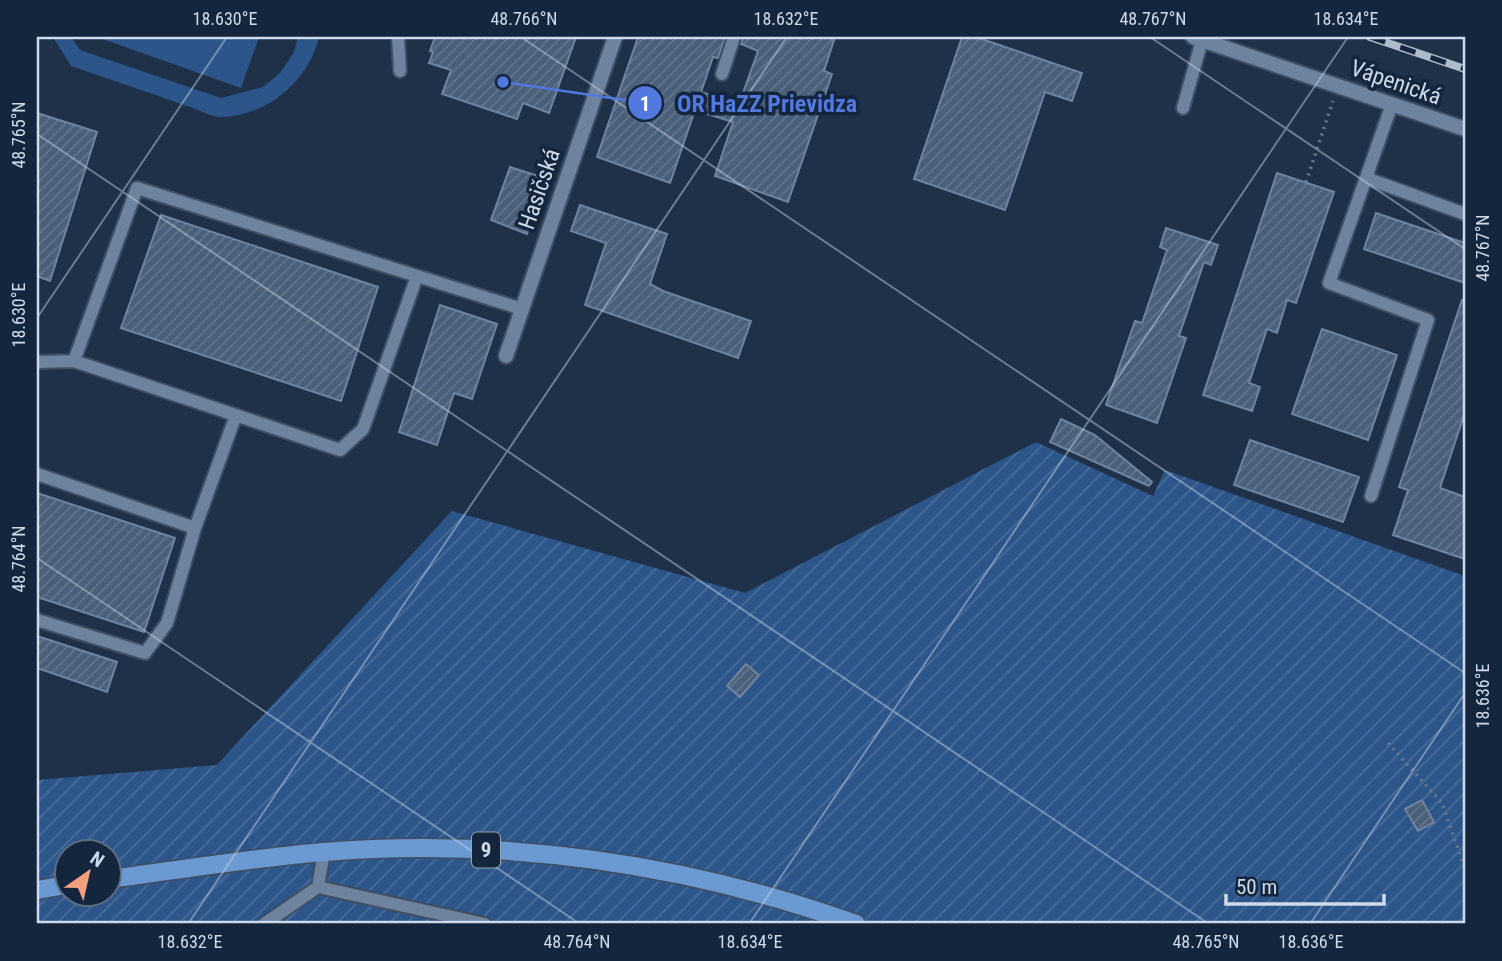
<svg xmlns="http://www.w3.org/2000/svg" width="1502" height="961" viewBox="0 0 1502 961" font-family="'Roboto Condensed',sans-serif">
	<style>
		.garden { fill: url(#garden-furrows); fill-rule: evenodd }
		.pitch { fill: #2c5589 }
		.building { fill: url(#building-hatch); stroke: #6f84a0; stroke-width: 2 }
		.lines { fill: none; stroke-linecap: round; stroke-linejoin: round }
		.service-casing { stroke: #3f4e62; stroke-width: 16 }
		.minor-casing { stroke: #3f4e62; stroke-width: 18 }
		.primary-casing { stroke: #3f4e62; stroke-width: 21 }
		.path { stroke: #6b7b8e; stroke-width: 3.5; stroke-dasharray: 2 5; stroke-linecap: butt }
		.service { stroke: #6d839e; stroke-width: 12 }
		.minor { stroke: #6d839e; stroke-width: 14 }
		.primary { stroke: #6b99d1; stroke-width: 18 }
		.rail-casing { stroke: #adbbcb; stroke-width: 8 }
		.rail { stroke: #14263d; stroke-width: 5; stroke-dasharray: 16; stroke-linecap: butt }
		.ticks { fill: none; stroke: #cedae9; stroke-width: 2; stroke-opacity: 0.45 }
		.labels { text-anchor: middle; stroke-width: 7; stroke-linejoin: round; paint-order: stroke }
		.shield { fill: #14263d; stroke: #96a4b5; stroke-width: 2 }
		.shield-label { font-size: 21px; font-weight: bold; fill: #cedae9 }
		.street-label { font-size: 23px; fill: #cedae9; stroke: #14263d }
		.leader { fill: none; stroke: #5278dd; stroke-width: 2.5 }
		.callout-dot { fill: #5278dd; stroke: #14263d; stroke-width: 2.5 }
		.mark-label { font-size: 21px; text-anchor: middle; font-weight: bold; fill: #fff }
		.callout-label { font-size: 24px; text-anchor: middle; font-weight: bold; fill: #5278dd; stroke: #14263d; stroke-width: 7; stroke-linejoin: round; paint-order: stroke }
		.neatline { fill: none; stroke: #cedae9; stroke-width: 2.5 }
		.ticks-label { font-size: 18px; text-anchor: middle; fill: #cedae9 }
	</style>
	<defs>
		<pattern id="garden-furrows" width="10" height="10" patternUnits="userSpaceOnUse" patternTransform="scale(1.75)"><rect width="10" height="10" fill="#2c5589"/><path d="M-1 1l2-2M0 10L10 0M9 11l2-2" fill="none" stroke="#496d9a"/></pattern>
		<pattern id="building-hatch" width="6" height="6" patternUnits="userSpaceOnUse" patternTransform="scale(1.75)"><rect width="6" height="6" fill="#4a5f79"/><path d="M-1 1l2-2M0 6l6-6M5 7l2-2" fill="none" stroke="#63758c"/></pattern>
	</defs>
	<rect width="100%" height="100%" fill="#1e3148"/>
	<path class="garden" d="M1036 442 1153 496 1165 470 1465 576V924H37V780L217 765 452 511 745 593ZM66 852H108V894H66Z"/>
	<path class="pitch" d="M53 37H71L80 50 221 98 263 87 280 73 294 52 298 37H319C309 80 269 115 223 117 212 118 198 109 187 106 149 93 110 79 71 66Z
		M97 37H259L241 88Z"/>
	<path class="building" d="M435 37H576L549 113 523 103 517 119 442 94 451 70 429 63 433 52 430 51Z
		M638 37H725L718 58 713 57 701 92 739 104 758 51 741 44 743 37H835L824 71 832 74 788 202 715 176 733 122 695 110 670 183 597 157Z
		M962 37H976L1082 73 1072 101 1045 92 1005 210 914 179Z
		M37 113 97 132 50 281 37 276Z
		M510 167 547 179 527 234 491 220Z
		M1277 173 1334 192 1296 303 1287 300 1277 333 1267 329 1249 383 1260 387 1252 411 1203 395Z
		M580 205 667 234 650 284 663 291 751 321 738 358 585 305 606 243 571 231Z
		M1376 213 1465 243V283L1364 249Z
		M161 215 378 287 341 401 121 328Z
		M1166 228 1218 245 1211 265 1204 262 1179 336 1186 338 1157 423 1106 405 1135 321 1142 323 1167 250 1160 247Z
		M1462 300H1465V412L1440 488 1465 497V559L1393 535 1408 490 1399 487Z
		M440 305 497 324 472 399 454 393 437 445 399 432Z
		M1322 329 1397 355 1368 440 1292 414Z
		M1061 419 1095 435 1152 482 1149 486 1050 442Z
		M1250 440 1359 477 1343 522 1234 485Z
		M37 493 175 538 144 632 37 597Z
		M37 636 117 662 107 692 37 668Z
		M746 664 759 675 740 697 727 686Z
		M1422 800 1434 822 1418 831 1405 809Z"/>
	<g class="lines">
		<g class="service-casing">
			<path id="service" d="M398 37 400 71
				M722 74 734 37
				M1183 108 1202 40
				M1366 178 1465 214
				M417 276 363 429 340 450 74 361 137 188 522 309
				M37 362 74 361
				M37 474 195 528 236 415
				M1371 496 1428 320 1329 283 1392 104
				M37 620 145 653 167 623 195 528
				M318 887 485 924
				M264 924 318 887 324 852"/>
		</g>
		<g class="minor-casing">
			<path id="minor" d="M1193 37 1465 129
				M506 356 615 37"/>
		</g>
		<g class="primary-casing">
			<path id="primary" d="M108 879C180 870 252 858 324 852 503 837 688 864 856 924
				M37 890 66 885"/>
		</g>
		<path class="path" d="M1306 182 1333 101
			M1388 743 1442 803 1465 869"/>
		<use href="#service" class="service"/>
		<use href="#minor" class="minor"/>
		<use href="#primary" class="primary"/>
		<g class="rail-casing">
			<path id="rail" d="M1370 37 1465 69"/>
		</g>
		<use href="#rail" class="rail"/>
	</g>
	<path class="ticks" d="M521 37 1465 673M1150 37 1465 249M37 134 1209 924M37 318 227 37M37 558 580 924M188 924 787 37M749 924 1348 37M1310 924 1465 693"/>
	<g class="labels">
		<rect class="shield" x="472" y="832.5" width="28" height="35" rx="5"/>
		<g class="shield-label">
			<text x="486" y="857">9</text>
		</g>
		<g class="street-label">
			<text transform="translate(1396 82) rotate(19)" y="8">Vápenická</text>
			<text transform="translate(539 189) rotate(-71)" y="8">Hasičská</text>
		</g>
	</g>
	<path class="leader" d="M503 82L645 103"/>
	<g class="callout-dot">
		<circle cx="503" cy="82" r="7"/>
		<circle cx="645" cy="103" r="18"/>
	</g>
	<g class="mark-label">
		<text x="645" y="111">1</text>
	</g>
	<g class="callout-label">
		<text x="767" y="112">OR HaZZ Prievidza</text>
	</g>
	<rect width="1502" height="961" fill="none" stroke="#14263d" stroke-width="77"/>
	<g transform="translate(88 873) rotate(34)"><circle r="33" fill="#14263d" stroke="#5e6e82" stroke-width="2"/>
	<path d="M0-5L12 26L0 18L-12 26Z" fill="#f1a17d"/>
	<text y="-10" font-size="19" font-weight="bold" text-anchor="middle" fill="#cedae9">N</text>
	</g>
	<path d="M1226 894v10h158v-10" fill="none" stroke="#cedae9" stroke-width="3.5"/>
	<text x="1236" y="894" font-size="21" fill="#cedae9" stroke="#14263d" stroke-width="5" paint-order="stroke">50 m</text>
	<rect x="38" y="38" width="1426" height="884" class="neatline"/>
	<g class="ticks-label">
		<text x="225" y="25">18.630°E</text>
		<text x="524" y="25">48.766°N</text>
		<text x="786" y="25">18.632°E</text>
		<text x="1153" y="25">48.767°N</text>
		<text x="1346" y="25">18.634°E</text>
		<text transform="translate(19 135) rotate(-90)" y="6">48.765°N</text>
		<text transform="translate(1483 248) rotate(-90)" y="6">48.767°N</text>
		<text transform="translate(19 315) rotate(-90)" y="6">18.630°E</text>
		<text transform="translate(19 559) rotate(-90)" y="6">48.764°N</text>
		<text transform="translate(1483 696) rotate(-90)" y="6">18.636°E</text>
		<text x="190" y="948">18.632°E</text>
		<text x="577" y="948">48.764°N</text>
		<text x="750" y="948">18.634°E</text>
		<text x="1206" y="948">48.765°N</text>
		<text x="1311" y="948">18.636°E</text>
	</g>
</svg>
